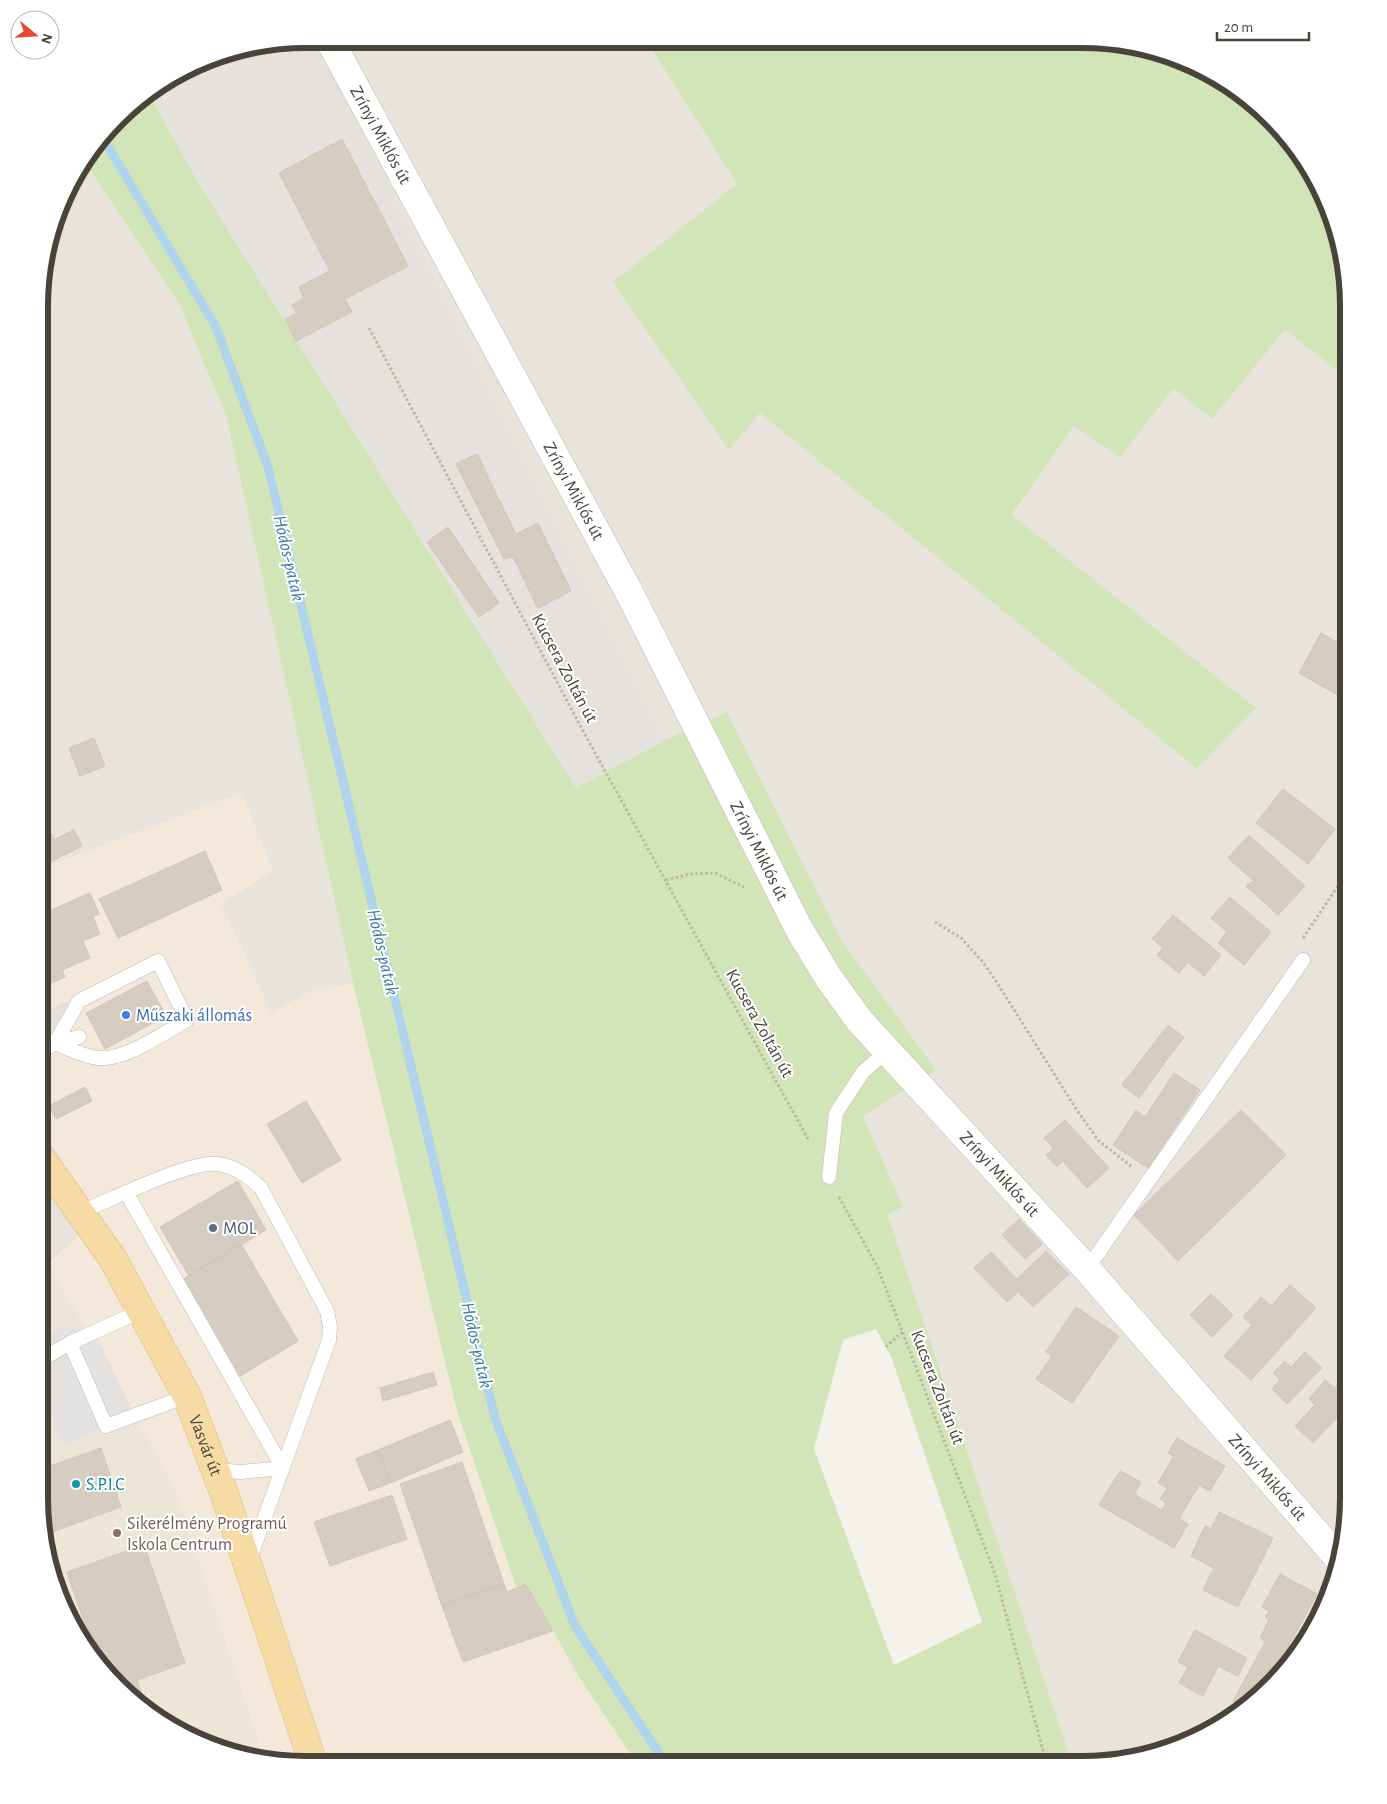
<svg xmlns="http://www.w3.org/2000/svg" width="1387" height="1804" viewBox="0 0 1387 1804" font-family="'Alegreya Sans',sans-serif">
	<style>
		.residential { fill: #e8e3db }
		.commercial { fill: #f4e8da }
		.industrial { fill: #e5e1dd }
		.education { fill: #ece6d7 }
		.green { fill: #d2e5b9; fill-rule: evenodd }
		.parking { fill: #e4e2e0 }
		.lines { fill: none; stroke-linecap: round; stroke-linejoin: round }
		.stream { stroke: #afd4eb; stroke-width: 9 }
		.building { fill: #d5cdc2; stroke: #d0c5b6 }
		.service-casing { stroke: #c0b9af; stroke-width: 15 }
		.minor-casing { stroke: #c0b9af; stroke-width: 29 }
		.primary-casing { stroke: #dab974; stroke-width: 29 }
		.path { stroke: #c0b5a2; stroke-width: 3; stroke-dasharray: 2.5 2.5; stroke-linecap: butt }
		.service { stroke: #fff; stroke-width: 14 }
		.minor { stroke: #fff; stroke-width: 28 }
		.primary { stroke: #f6dca4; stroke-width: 28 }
		.shop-dot { fill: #3f7fe0; stroke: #fff; stroke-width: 2 }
		.service-dot { fill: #5c6f8a; stroke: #fff; stroke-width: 2 }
		.culture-dot { fill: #0f9aa8; stroke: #fff; stroke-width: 2 }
		.education-dot { fill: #8d6e63; stroke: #fff; stroke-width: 2 }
		.labels { text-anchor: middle; stroke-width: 4; stroke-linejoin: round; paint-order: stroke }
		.street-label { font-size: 18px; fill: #49433a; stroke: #fff }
		.shop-label { font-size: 18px; fill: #366cbe; stroke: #fff; text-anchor: start }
		.service-label { font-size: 18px; fill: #4e5e75; stroke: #fff; text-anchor: start }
		.culture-label { font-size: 18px; fill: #0d838f; stroke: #fff; text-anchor: start }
		.education-label { font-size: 18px; fill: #785e54; stroke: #fff; text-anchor: start }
		.water-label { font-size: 19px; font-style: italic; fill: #397aa4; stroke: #fff }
		.rim { fill: none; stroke: #49433a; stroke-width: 6 }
	</style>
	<rect width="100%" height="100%" fill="#f5f2ec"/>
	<path class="residential" d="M316 39 646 40 737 184 729 449 760 413 1197 769 1256 708 1012 516 1074 426 1173 389 1212 419 1285 330 1348 379V1516L1334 1584 1303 1646 1257 1699 1200 1738 1150 1756 1073 1765 888 1214 902 1207 863 1116 935 1070 842 941 727 712 667 739Z
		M84 161 179 304 226 416 353 983 308 993 271 1013 221 904 242 793 40 869 41 271 74 173Z
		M39 1121 96 1220 39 1273Z"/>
	<path class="commercial" d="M242 793 273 871 221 904 271 1012 308 993 353 983 456 1408 516 1587 527 1584 579 1677 637 1764 265 1761 176 1490 50 1265 95 1220 39 1121 40 869Z"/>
	<path class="industrial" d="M306 39H316L667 739 576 788 200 185 149 94 220 53Z"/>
	<path class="education" d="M50 1265 176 1490 265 1761 204 1745 157 1720 105 1674 66 1617 48 1567 39 1498V1273Z"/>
	<path class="green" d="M646 40 1116 41C1138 47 1161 51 1182 59 1250 84 1325 167 1339 239 1349 285 1348 332 1348 379L1285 330 1212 419 1173 389 1120 457 1074 426 1012 515 1256 708 1197 769 760 413 729 450 613 282 737 184Z
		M149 94 200 185 576 788 667 739 727 712 842 941 936 1070 863 1116 903 1207 888 1215 1073 1765 637 1764 579 1677 527 1584 516 1587 456 1408 353 983 226 416 179 304 84 161 130 105ZM876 1329 892 1359 982 1622 894 1665 814 1449 843 1340Z"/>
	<path class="parking" d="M67 1001 77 1022 40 1041V1014Z
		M60 1327 93 1330 134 1413 64 1446 39 1392V1343Z"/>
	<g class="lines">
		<path class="stream" d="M103 138 216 327 268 467 495 1418 575 1626 666 1764"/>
	</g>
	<path class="building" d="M342 139 408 266 345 299 352 312 296 341 285 319 297 313 292 305 304 298 299 287 330 271 279 173Z
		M477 454 516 534 538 523 571 591 538 608 513 557 504 559 456 464Z
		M448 527 499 603 479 617 427 542Z
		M1321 633 1348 649V701L1299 673Z
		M94 738 105 766 80 776 69 748Z
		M1283 789 1335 829 1308 864 1256 823Z
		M40 811 54 840 74 830 82 846 40 867Z
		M1249 835 1305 886 1278 915 1246 886 1254 881 1228 858Z
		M205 851 222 890 118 938 99 899Z
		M90 893 99 914 93 917 100 934 83 941 90 958 62 970 65 977 40 988V915Z
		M1230 897 1271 932 1244 965 1218 943 1227 932 1211 918Z
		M1173 915 1221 955 1204 976 1188 962 1179 973 1157 955 1163 948 1152 939Z
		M147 981 166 1016 105 1049 86 1013Z
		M1168 1025 1184 1037 1165 1062 1149 1050Z
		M1149 1050 1165 1062 1139 1098 1122 1085Z
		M1174 1073 1200 1090 1148 1168 1113 1145 1136 1110 1145 1117Z
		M85 1087 92 1101 56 1119 49 1106Z
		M306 1101 341 1160 302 1183 267 1124Z
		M1241 1110 1286 1155 1178 1261 1134 1215Z
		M1065 1120 1109 1168 1087 1188 1063 1161 1057 1167 1046 1155 1054 1149 1044 1138Z
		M238 1181 266 1230 189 1276 160 1227Z
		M1019 1219 1042 1244 1025 1259 1002 1235Z
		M241 1244 298 1341 237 1378 180 1281Z
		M1046 1251 1069 1274 1033 1307 1018 1292 1007 1302 974 1268 991 1252 1017 1279Z
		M1290 1285 1316 1308 1251 1380 1224 1356 1252 1325 1243 1317 1261 1297 1271 1306Z
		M1211 1294 1233 1315 1212 1337 1190 1315Z
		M1076 1307 1119 1336 1072 1403 1036 1379 1052 1356 1046 1352Z
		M1305 1352 1322 1368 1287 1404 1272 1389 1280 1380 1273 1373 1285 1361 1291 1367Z
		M433 1372 437 1385 383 1401 380 1388Z
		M1348 1374V1406L1313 1443 1295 1426 1315 1405 1309 1399 1325 1380 1334 1388Z
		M450 1420 463 1452 390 1483 378 1450Z
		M1177 1438 1225 1466 1210 1491 1199 1485 1179 1519 1188 1524 1174 1548 1099 1505 1120 1471 1141 1482 1134 1494 1162 1510 1166 1503 1160 1499 1167 1488 1158 1483 1174 1456 1168 1453Z
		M101 1448 121 1507 44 1535 39 1498V1470Z
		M378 1450 390 1483 369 1491 356 1459Z
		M462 1462 504 1584 442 1606 400 1484Z
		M392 1495 407 1539 330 1566 314 1522Z
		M1219 1512 1273 1538 1238 1607 1203 1590 1214 1568 1191 1556 1205 1526 1211 1529Z
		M144 1545 185 1663 137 1680 149 1713 105 1674 90 1652 94 1651 67 1572Z
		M1280 1574 1317 1594 1264 1691 1245 1707 1233 1701 1266 1641 1260 1638 1269 1620 1265 1617 1269 1611 1262 1607Z
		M504 1584 507 1592 526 1584 553 1631 463 1662 442 1606Z
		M1195 1630 1247 1658 1238 1676 1218 1666 1203 1696 1179 1683 1188 1667 1178 1662Z"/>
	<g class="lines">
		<g class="service-casing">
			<path id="service" d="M158 961 187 1020C165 1032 124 1061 99 1058 84 1057 68 1048 55 1043L79 1001Z
				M40 1053 55 1043 79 1037
				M829 1177 836 1113 863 1072 887 1051
				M126 1192 283 1468 241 1472 215 1470
				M81 1212C111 1200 190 1160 218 1164 236 1167 248 1176 261 1188L327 1311 330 1326 329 1340 249 1561
				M1087 1269 1303 960
				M141 1311 70 1343 106 1426 187 1396
				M39 1361 70 1343"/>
		</g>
		<g class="minor-casing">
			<g id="minor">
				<path id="s1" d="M329 39 630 594 799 929 828 977 859 1020 1087 1269 1339 1559"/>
			</g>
		</g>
		<g class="primary-casing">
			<g id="primary">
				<path id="s2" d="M39 1155 113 1259 187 1396 224 1493 313 1763"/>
			</g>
		</g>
		<path class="path" d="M369 328 582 729 809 1141
			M666 880 690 874 715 873 744 887
			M935 922 961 938 982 961 998 984 1076 1109 1099 1141 1131 1166
			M1303 938 1348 871
			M839 1197 878 1268 995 1574 1047 1765
			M886 1347 902 1332"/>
		<use href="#service" class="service"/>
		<use href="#minor" class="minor"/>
		<use href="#primary" class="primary"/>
	</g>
	<circle class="shop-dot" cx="126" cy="1015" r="5"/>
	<circle class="service-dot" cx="213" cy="1228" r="5"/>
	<circle class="culture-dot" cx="76" cy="1484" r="5"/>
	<circle class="education-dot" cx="117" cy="1533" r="5"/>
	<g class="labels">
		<g class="street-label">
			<text dy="6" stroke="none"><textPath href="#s1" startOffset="109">Zrínyi Miklós út</textPath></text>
			<text dy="6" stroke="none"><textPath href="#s1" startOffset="514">Zrínyi Miklós út</textPath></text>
			<text transform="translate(565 668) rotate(62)" y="6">Kucsera Zoltán út</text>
			<text dy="6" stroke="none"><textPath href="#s1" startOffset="919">Zrínyi Miklós út</textPath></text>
			<text transform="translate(760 1023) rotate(61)" y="6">Kucsera Zoltán út</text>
			<text dy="6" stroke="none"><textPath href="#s1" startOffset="1324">Zrínyi Miklós út</textPath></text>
			<text transform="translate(938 1387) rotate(69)" y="6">Kucsera Zoltán út</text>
			<text dy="6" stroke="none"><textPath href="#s2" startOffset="336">Vasvár út</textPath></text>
			<text dy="6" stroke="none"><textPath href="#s1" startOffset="1729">Zrínyi Miklós út</textPath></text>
		</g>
		<g class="shop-label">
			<text x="136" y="1021">Műszaki állomás</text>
		</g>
		<g class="service-label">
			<text x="223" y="1234">MOL</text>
		</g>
		<g class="culture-label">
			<text x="86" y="1490">S.P.I.C</text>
		</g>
		<g class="education-label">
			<text x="127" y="1529">Sikerélmény Programú<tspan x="127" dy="21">Iskola Centrum</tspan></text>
		</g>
		<g class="water-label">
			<text transform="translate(290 558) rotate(77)" y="7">Hódos-patak</text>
			<text transform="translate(384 952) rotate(77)" y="7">Hódos-patak</text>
			<text transform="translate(478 1345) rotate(77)" y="7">Hódos-patak</text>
		</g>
	</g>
	<path d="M0 0H1387V1804H0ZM306 48H1082A258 258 0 0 1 1340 306V1498A258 258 0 0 1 1082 1756H306A258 258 0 0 1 48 1498V306A258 258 0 0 1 306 48Z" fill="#fff" fill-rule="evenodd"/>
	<path class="rim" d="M306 48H1082A258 258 0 0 1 1340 306V1498A258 258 0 0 1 1082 1756H306A258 258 0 0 1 48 1498V306A258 258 0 0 1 306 48Z"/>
	<g transform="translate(35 35) rotate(108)"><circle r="24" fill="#ffffff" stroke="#b6b4b0"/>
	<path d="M0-4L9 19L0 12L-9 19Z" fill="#e84730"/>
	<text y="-8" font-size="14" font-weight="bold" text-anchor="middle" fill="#49433a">N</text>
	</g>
	<path d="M1217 32v8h92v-8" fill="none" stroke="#49433a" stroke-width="2.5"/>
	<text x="1224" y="32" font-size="15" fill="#49433a" stroke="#ffffff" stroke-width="4" paint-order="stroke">20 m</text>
</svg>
